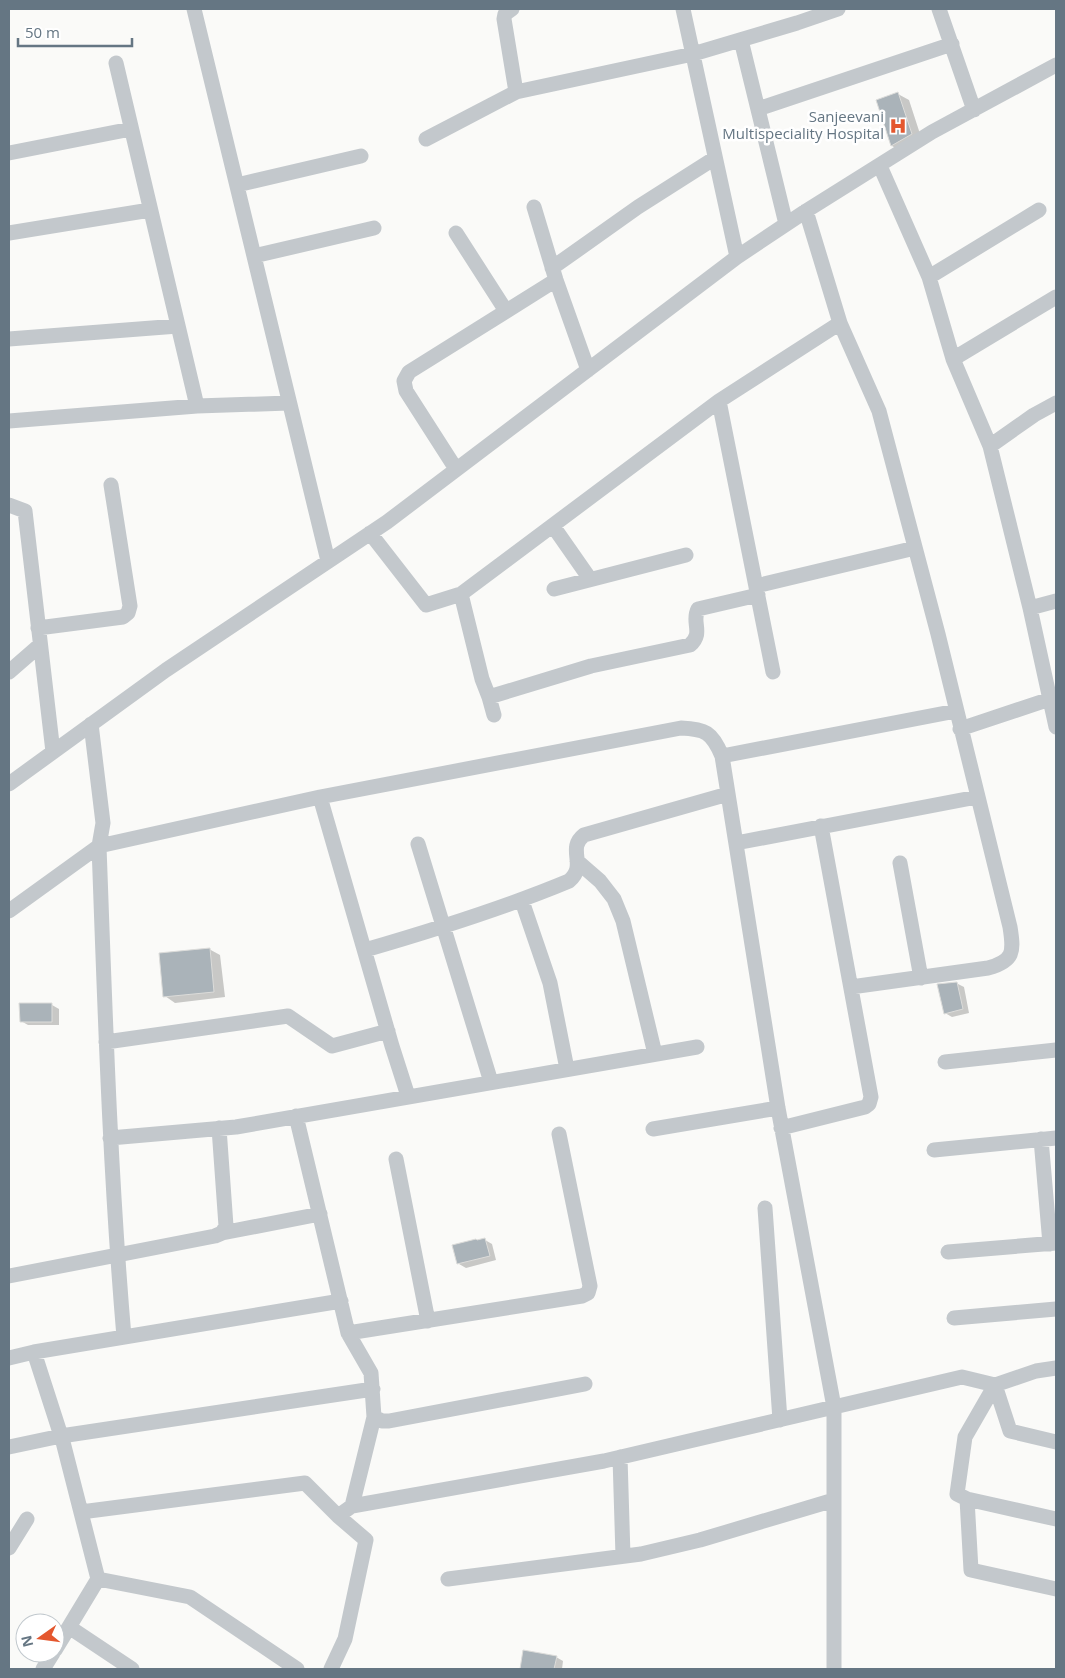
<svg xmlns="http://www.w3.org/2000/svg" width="1065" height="1678" viewBox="0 0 1065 1678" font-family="'Open Sans',sans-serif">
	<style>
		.shadow { fill: #0003 }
		.building { fill: #aab3b9; stroke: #dcdcda }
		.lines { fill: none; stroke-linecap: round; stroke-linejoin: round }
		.minor { stroke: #c3c8cc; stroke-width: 15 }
		.labels { text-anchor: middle; stroke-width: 5; stroke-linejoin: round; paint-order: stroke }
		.poi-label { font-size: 15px; fill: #657683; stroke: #fff; text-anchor: end }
	</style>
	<rect width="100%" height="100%" fill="#fafaf8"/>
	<path class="shadow" d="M898 94 909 100 922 140 903 152 892 146 878 100Z
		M209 949 220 955 225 997 175 1003 165 996Z
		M956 983 964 987 969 1013 952 1017 945 1013Z
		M52 1005 59 1009V1025H28L21 1021Z
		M485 1240 492 1244 496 1260 466 1268 459 1264 478 1241Z
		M524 1651 556 1657 563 1661 562 1669H521Z"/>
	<path class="building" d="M898 92 912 134 891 146 876 100Z
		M210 948 214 992 163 997 159 953Z
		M957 982 963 1009 944 1014 937 984Z
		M19 1003H52V1022H20Z
		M485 1238 490 1256 457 1264 452 1245 476 1239 477 1240Z
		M523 1650 557 1656 554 1669H520Z"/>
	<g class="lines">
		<path class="minor" d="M194 9 328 561
			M512 9 505 14 504 19 516 92
			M683 9 737 257
			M939 9 974 110
			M741 40 786 224
			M116 63 197 406
			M758 109 952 44
			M426 139 516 92 693 54 797 23 838 9
			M9 153 131 129
			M880 166 929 277 953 359 990 446 1030 608 1056 727
			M237 185 361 156
			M534 207 556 280 588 370
			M9 233 150 210
			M456 233 506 311
			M254 256 374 228
			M552 268 638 207 715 158
			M929 277 1039 210
			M840 323 879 411 938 634 1010 927C1014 952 1014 961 988 968L851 987
			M9 339 178 326
			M953 359 1056 297
			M719 401 773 672
			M9 421 197 406 289 403
			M990 446 1034 415 1056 403
			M456 469 406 391 404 381 409 372 556 280
			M9 505 25 511 53 752
			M553 526 590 579
			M370 533 426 605 461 594 719 401 840 323 806 211
			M756 586 915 548
			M554 589 686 555
			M461 594 482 679 489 697 591 666 690 645C704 633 691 622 698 609L758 595
			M1030 608 1056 601
			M38 628 123 617 128 613 130 606 111 485
			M9 672 40 645
			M489 697 494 715
			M91 724 103 823 99 846C105 1010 110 1174 124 1337
			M960 729 1050 699
			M722 756 956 711
			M9 784 166 670 387 522 737 257 806 211 932 132 1056 65
			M320 797 392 1046 408 1096
			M736 843 977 797
			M418 844 491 1082
			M577 861 600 881 614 899 623 921 655 1054
			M900 863 921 978
			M522 901 550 983 567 1069
			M9 911 99 846 320 797 681 728C705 729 712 732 722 756L778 1108 834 1407 604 1461 352 1506 338 1516
			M365 950C434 930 502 909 569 881 588 865 566 849 584 835L728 794
			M106 1042 288 1016 332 1046 388 1031
			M945 1062 1056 1050
			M296 1116 348 1333 371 1373 374 1417 382 1421H389L585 1384
			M781 1128 865 1107 869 1104 871 1097 821 826
			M653 1129 778 1108
			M110 1138 236 1127 697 1047
			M1041 1139 1050 1244
			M934 1150 1056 1138
			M396 1159 428 1321
			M765 1208 780 1420
			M222 1233 320 1214
			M948 1252 1056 1243
			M9 1276 215 1236 222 1233 226 1226 219 1128
			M954 1318 1056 1309
			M348 1333 582 1296 588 1293 590 1286 559 1134
			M34 1352 341 1301
			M9 1358 34 1352 63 1442 98 1579 69 1627
			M1056 1368 1036 1371 995 1385 965 1437 957 1494 967 1499 1056 1519
			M9 1447 61 1436 373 1389
			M620 1457 623 1556
			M967 1499 971 1570 1056 1589
			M352 1506 374 1417
			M81 1512 305 1483 338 1516 366 1540 345 1639 331 1669
			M9 1548 27 1519
			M98 1579 190 1597 297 1669
			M448 1579 641 1554 700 1540 834 1500
			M55 1650 69 1627 132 1669
			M43 1669 53 1653
			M834 1669V1407L962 1377 995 1385 1010 1431 1056 1442"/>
	</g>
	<defs>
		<g id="hospital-bare" transform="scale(1.35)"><path d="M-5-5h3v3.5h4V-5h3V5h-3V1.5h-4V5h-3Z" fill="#e4572e" stroke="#fff" stroke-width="2.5" paint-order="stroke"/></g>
	</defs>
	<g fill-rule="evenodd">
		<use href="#hospital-bare" x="898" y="126"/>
	</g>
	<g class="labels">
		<g class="poi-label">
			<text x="884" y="122">Sanjeevani<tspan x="884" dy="17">Multispeciality Hospital</tspan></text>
		</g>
	</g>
	<rect width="1065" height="1678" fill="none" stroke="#657683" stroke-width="20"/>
	<g transform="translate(40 1638) rotate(256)"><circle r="24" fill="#ffffff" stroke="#c1c8cd"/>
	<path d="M0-4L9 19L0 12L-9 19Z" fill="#e4572e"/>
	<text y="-8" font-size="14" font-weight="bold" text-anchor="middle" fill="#657683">N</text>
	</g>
	<path d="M18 38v8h114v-8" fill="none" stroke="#657683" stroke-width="2.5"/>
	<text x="25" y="38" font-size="15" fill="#657683" stroke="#ffffff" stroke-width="4" paint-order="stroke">50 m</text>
</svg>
